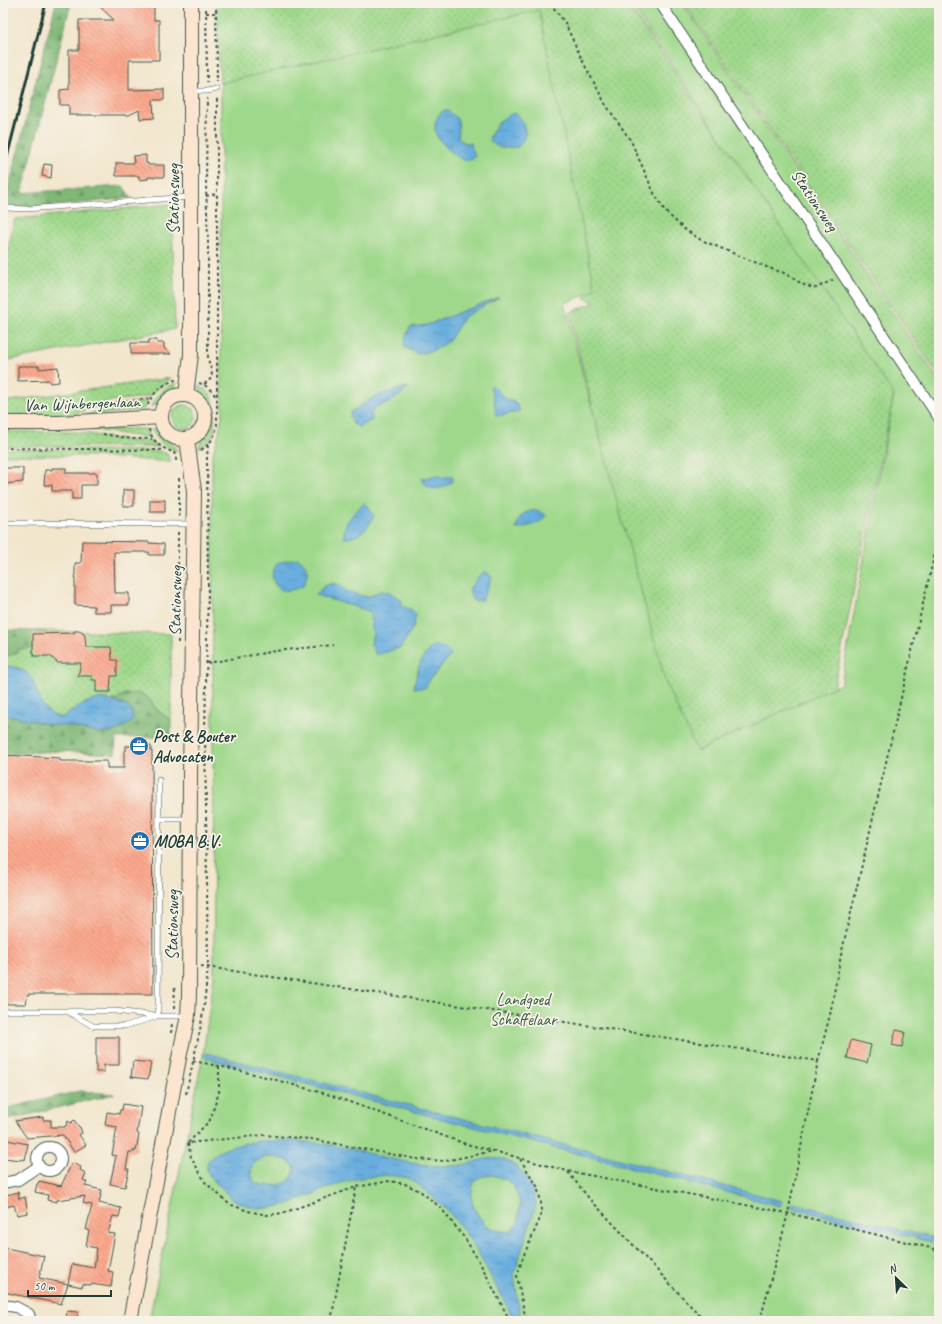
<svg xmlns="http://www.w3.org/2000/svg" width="942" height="1324" viewBox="0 0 942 1324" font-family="Caveat,sans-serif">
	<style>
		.grass { fill: url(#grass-dots); stroke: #5f8a60 }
		.forest { fill: url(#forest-firs); stroke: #4f7a56 }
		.green { fill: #9fd88b; stroke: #5f8a60 }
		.water { fill: url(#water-ripples); stroke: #447589; fill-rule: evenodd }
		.building { fill: url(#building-back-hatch) }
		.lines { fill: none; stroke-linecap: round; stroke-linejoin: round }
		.lane-casing { stroke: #3f564b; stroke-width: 6 }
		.street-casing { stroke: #3f564b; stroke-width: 12 }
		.secondary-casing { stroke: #3f564b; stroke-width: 16 }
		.path { stroke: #3f564b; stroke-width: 2; stroke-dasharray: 3 3; stroke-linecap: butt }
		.lane { stroke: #fff; stroke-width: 5 }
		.street { stroke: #fff; stroke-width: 10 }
		.secondary { stroke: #fbe5cf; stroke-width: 14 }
		.rail { stroke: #1f3d34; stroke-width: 3 }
		.labels { text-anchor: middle; stroke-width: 3.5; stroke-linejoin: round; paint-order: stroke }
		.street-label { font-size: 17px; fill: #1f3d34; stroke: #f7f3e8 }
		.poi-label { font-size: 17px; font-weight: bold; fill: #1f3d34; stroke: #f7f3e8; text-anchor: start }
		.park-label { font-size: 17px; fill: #395c45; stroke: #f7f3e8 }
	</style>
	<defs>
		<pattern id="grass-dots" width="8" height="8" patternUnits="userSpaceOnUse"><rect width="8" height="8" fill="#9fd88b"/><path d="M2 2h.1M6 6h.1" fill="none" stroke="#88ba79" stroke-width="1.8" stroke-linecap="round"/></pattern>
		<pattern id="forest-firs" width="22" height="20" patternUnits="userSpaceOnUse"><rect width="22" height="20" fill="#7fb877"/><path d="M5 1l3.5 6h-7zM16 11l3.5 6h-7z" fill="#679762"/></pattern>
		<pattern id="water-ripples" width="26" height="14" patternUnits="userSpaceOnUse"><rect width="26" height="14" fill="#68adde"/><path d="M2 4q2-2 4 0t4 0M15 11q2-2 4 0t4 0" fill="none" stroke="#558eb5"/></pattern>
		<pattern id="building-back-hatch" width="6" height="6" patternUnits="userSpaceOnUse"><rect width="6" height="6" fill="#fca98e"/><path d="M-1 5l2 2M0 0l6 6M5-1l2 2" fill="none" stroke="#cb8b75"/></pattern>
	</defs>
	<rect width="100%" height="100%" fill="#f7f3e8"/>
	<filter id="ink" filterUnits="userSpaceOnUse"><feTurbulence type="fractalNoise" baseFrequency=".025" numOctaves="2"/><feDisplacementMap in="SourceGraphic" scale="8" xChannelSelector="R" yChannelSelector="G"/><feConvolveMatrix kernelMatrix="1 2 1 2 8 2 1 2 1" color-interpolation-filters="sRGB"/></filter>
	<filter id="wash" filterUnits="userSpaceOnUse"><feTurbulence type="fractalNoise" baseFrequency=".012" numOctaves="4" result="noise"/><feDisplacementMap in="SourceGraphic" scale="16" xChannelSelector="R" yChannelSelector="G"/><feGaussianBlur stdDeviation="0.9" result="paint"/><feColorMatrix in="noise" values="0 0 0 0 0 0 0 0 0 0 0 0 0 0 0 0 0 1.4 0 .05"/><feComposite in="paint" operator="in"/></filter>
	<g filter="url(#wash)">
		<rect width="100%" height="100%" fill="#f2e6cd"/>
		<path class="grass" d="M216 3H627L703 114 762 195 895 389 834 687 695 752 665 702 647 625 569 313 594 303 223 84H220Z
			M684 3H939V376Z
			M172 204 175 329 3 361V270L15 219Z
			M171 378 151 395 146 397 111 401 69 416H3V402Z
			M177 383C174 390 158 404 151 407 155 394 164 387 177 383Z
			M199 386C219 393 214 416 214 433 211 440 205 445 199 448 201 434 214 428 211 412 210 401 200 397 199 386Z
			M147 401 144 409 87 416 86 415 115 405Z
			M172 417a12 12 0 1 1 24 0a12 12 0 1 1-24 0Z
			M90 428 146 429 149 437 134 436 90 429Z
			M151 429C162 432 172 441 177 451 165 447 157 441 151 429Z
			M3 431 75 432 132 441H150L159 447 3 446Z
			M3 449 159 451 167 454 171 462 91 456 3 455Z
			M45 631 171 634V720L157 710 148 697 125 694 113 701 101 698 61 718C55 716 49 714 45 709 32 695 40 676 18 669 13 667 8 666 3 666V655L7 656 18 649 45 648Z"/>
		<path class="forest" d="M56 3H71L22 193 123 186 131 198 22 209 4 205Z
			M3 630 45 631V648L18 649V652L12 655H3Z
			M138 693 148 697 157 710 171 720V737L116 738 115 754 60 751 3 754V714L47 724 67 726 99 733 112 732 125 705 113 701 125 694Z
			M80 1091 114 1094 3 1121V1109Z"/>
		<path class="green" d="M630 3H682L935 375 939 376V1321H149L203 1055 214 976 212 456 217 441 223 412 221 375V83L539 10 595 290 564 304 666 684 697 751 841 684 894 395Z"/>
		<path class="water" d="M446 110C461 119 459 122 458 138L465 143H470L475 156 473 159C470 160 467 161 464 160 456 157 439 142 436 134 433 124 437 112 446 110Z
			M515 113C523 120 524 125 526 136L518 147C505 148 498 151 489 139 495 125 500 118 515 113Z
			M499 297 464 317 449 341 434 350 418 354 404 347 405 339 410 327 427 325Z
			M492 385 506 399 515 402 520 410 518 412 496 416 494 399 490 387Z
			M408 387V389L390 402 376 407 371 412 372 420 359 427 353 424 350 417 351 412 376 396Z
			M433 476 453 477 452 482C440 490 430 493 421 479Z
			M364 503 369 507 374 516C369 528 358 539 344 538 342 522 354 514 364 503Z
			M537 510 546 515C541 525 527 526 516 529 519 515 523 512 537 510Z
			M298 558C310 567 309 573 303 586 294 590 281 594 275 584 273 582 273 577 272 574L277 563Z
			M485 571 492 577 482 600 476 601 472 600 469 590 478 577Z
			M333 583 339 585 346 591 367 597 381 591 389 592 401 600 403 607 411 609 416 614 413 628 400 648 376 655 371 645 373 632 369 611 316 595 324 586Z
			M434 645 448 650 451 655 431 678 425 688H414C417 670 420 657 434 645Z
			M3 666C49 666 25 708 61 718L85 703 101 698 125 705 132 711 133 720 125 726 112 732 99 733 67 726 47 724 3 714Z
			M206 1053 732 1188 782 1201 780 1206 206 1058 204 1056Z
			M258 1141C280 1141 303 1140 325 1144 368 1151 410 1168 454 1166 473 1165 488 1153 508 1161 524 1168 534 1189 536 1205L514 1274 521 1321H514C509 1309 502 1297 496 1286 483 1262 471 1237 453 1217 445 1208 436 1200 427 1192 421 1187 414 1180 407 1178 388 1172 354 1178 336 1185 309 1194 281 1213 252 1207 247 1205 238 1203 233 1199 228 1196 224 1190 220 1186 215 1182 209 1177 207 1170 203 1150 245 1143 258 1141ZM266 1157C278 1158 289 1157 295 1169 290 1189 271 1187 255 1183 247 1168 252 1162 266 1157ZM493 1175 507 1180 514 1187 520 1202 518 1223 510 1232C500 1231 489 1229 482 1221 479 1217 473 1207 472 1202 471 1195 472 1182 478 1178 482 1176 488 1176 493 1175Z
			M793 1203 930 1237 934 1238 932 1242 792 1208 791 1206Z"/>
		<g id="blocks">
			<path class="building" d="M96 3H154V20H159V60H129V90L164 89V100H153L154 118 140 119 139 110 129 115H69V105H60V90L69 89V50H79V20H114Z
				M146 155V163H148V165H164V177H148V179L139 180V176H116V163H134L133 156Z
				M44 164 52 165 51 178 42 176Z
				M149 340H157V343H164V348L171 354H131V343H148Z
				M18 366H39V369L58 367 59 382 50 383 49 380 18 381Z
				M3 468H23V482L3 484Z
				M52 468H66V473H97V485H81V499H72V491H52V485H44L45 470H52Z
				M123 490H134V506H123Z
				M150 500H165V512H150Z
				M82 541 149 542V543L164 544V555H149V552H114L115 593H129V605H111V612H94V606L75 605V563H81Z
				M74 631H80L84 634 85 637 86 647H111L112 660H117V676H111L110 692H96V680H92V676H78L81 663H58L50 656H34V652H33V634L74 633Z
				M134 745 151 746V751H152L153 994H28L26 1004H3V755L60 758V761H107V768H124V751H126V746H134Z
				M896 1030 905 1032 902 1047 892 1045Z
				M96 1037H119V1065H104V1072H96Z
				M851 1040 871 1045 867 1063 847 1058Z
				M133 1061 151 1063 148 1079 131 1077Z
				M123 1104 141 1107 137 1133 139 1134 136 1151 134 1150V1152H129L126 1169H129L125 1187 110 1184 116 1156 112 1155 117 1127 105 1125 107 1112 119 1114 120 1110H122Z
				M43 1117V1120H51V1127H65L68 1121 71 1123 74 1120 79 1127H80L82 1133 79 1135 86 1145 74 1152 63 1135 27 1138 15 1121Z
				M7 1140 28 1144 25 1160 22 1159 21 1160 3 1158V1148H6Z
				M72 1163 81 1167 80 1170 86 1173 83 1180 87 1182 85 1186 102 1190 99 1203 121 1208 119 1217 113 1216 108 1233 115 1234 108 1271 113 1272 111 1287 91 1284V1285L83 1284 82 1287 68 1284 72 1264 94 1268 97 1248 86 1246 89 1230H86L92 1205 83 1203 85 1196 57 1200V1202L47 1200 48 1195 35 1192 37 1184H38L39 1181 61 1186Z
				M18 1192 19 1199 25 1197 28 1213 17 1215 14 1205 5 1207 3 1196Z
				M6 1248 44 1256 39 1278 68 1284 61 1304 3 1292V1265Z
				M67 1311 78 1312 76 1321H67L68 1320H66Z"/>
		</g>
	</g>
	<g filter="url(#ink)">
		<use href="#blocks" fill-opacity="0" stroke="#3f564b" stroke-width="1"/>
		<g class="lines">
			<g class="lane-casing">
				<path id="lane" d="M192 91H207L217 89
					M7 208 26 209 190 197
					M3 523 193 524
					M159 819H188
					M3 1011H115L158 1016H188
					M68 1012 93 1026H125L155 1017
					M158 1016 159 780"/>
			</g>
			<g class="street-casing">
				<path id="street" d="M660 3 939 418
					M37 1159a12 12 0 1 1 24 0a12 12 0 1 1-24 0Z
					M3 1183 18 1180 39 1166
					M3 1305 16 1307 29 1314 31 1321"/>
			</g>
			<g class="secondary-casing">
				<path id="secondary" d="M186 395 191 355V3
					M161 417a22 22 0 1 1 44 0a22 22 0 1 1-44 0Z
					M3 423H59L161 417
					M130 1321 179 1058 188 1016 189 996 190 776 194 491 187 439"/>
			</g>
			<path class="path" d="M206 3 207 83
				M216 3 217 82
				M420 3 424 6 464 3
				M550 3 565 23 584 64 606 105 631 141 654 193 665 211 683 228 701 240 769 268 784 273 806 286 816 288 835 279
				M206 13H216
				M206 196 216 194
				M199 383C207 385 212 391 217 398
				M204 384C218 377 209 368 208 357V239L206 185 207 98
				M148 405C152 393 164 383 176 380
				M99 408 113 403 152 398
				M149 429C152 442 163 449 175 453
				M103 434 132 439H152
				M3 448 160 450 165 449
				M201 450C211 443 215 437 217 425V96
				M174 452 177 463
				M179 517V477
				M178 643V531
				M207 663 276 651 333 645
				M201 966 818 1061 830 1015 841 955 939 535
				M174 1009 175 985
				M171 1033 172 1023
				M193 1061 219 1066 262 1076 330 1095 466 1144 493 1151
				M219 1066V1092L210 1120 188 1143 264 1135 311 1139 416 1159 445 1161 494 1151 567 1171 788 1213 939 1250
				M186 1094 200 1030 204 1006 208 967 205 732 208 588 207 457 208 445
				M188 1143 191 1157 205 1182 229 1204 248 1211 267 1215 283 1213 356 1187 390 1181 405 1184 420 1191 441 1208 466 1240 480 1263 507 1315 509 1321
				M520 1159 537 1186 541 1202V1216L535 1230 523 1257 517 1276 526 1321
				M568 1172 588 1197 705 1321
				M939 1225 935 1249 939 1268
				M331 1321 356 1187
				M760 1321 788 1213 818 1061"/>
			<use href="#lane" class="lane"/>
			<use href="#street" class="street"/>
			<use href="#secondary" class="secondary"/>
			<path class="rail" d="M3 173 46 3"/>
		</g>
	</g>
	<defs>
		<g id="office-disc" transform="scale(1)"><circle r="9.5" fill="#1f6fb2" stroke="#f7f3e8"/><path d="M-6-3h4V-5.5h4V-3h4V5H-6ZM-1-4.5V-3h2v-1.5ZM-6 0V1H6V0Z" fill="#fff"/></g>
	</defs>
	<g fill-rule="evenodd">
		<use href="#office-disc" x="139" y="746"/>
		<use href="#office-disc" x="140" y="841"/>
	</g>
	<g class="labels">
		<g class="street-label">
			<text transform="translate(173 199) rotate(-90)" y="6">Stationsweg</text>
			<text transform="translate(815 200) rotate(56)" y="6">Stationsweg</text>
			<text transform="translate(82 403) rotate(-2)" y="6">Van Wijnbergenlaan</text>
			<text transform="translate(175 601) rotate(-89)" y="6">Stationsweg</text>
			<text transform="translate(172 925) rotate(-90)" y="6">Stationsweg</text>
		</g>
		<g class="poi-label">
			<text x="153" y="742">Post &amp; Bouter<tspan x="153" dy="20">Advocaten</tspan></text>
			<text x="154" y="847">MOBA B.V.</text>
		</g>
		<g class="park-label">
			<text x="523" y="1005">Landgoed<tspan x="523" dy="20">Schaffelaar</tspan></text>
		</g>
	</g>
	<rect width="942" height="1324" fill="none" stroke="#f7f3e8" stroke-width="16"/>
	<g transform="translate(896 1278) rotate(335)" stroke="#f7f3e8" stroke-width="3" paint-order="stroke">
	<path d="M0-3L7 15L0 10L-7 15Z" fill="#1f3d34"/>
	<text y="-6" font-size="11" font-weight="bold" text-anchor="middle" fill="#1f3d34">N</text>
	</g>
	<path d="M28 1290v6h83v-6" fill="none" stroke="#1f3d34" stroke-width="2"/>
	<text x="34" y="1290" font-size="12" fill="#1f3d34" stroke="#f7f3e8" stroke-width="3" paint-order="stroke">50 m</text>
</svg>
